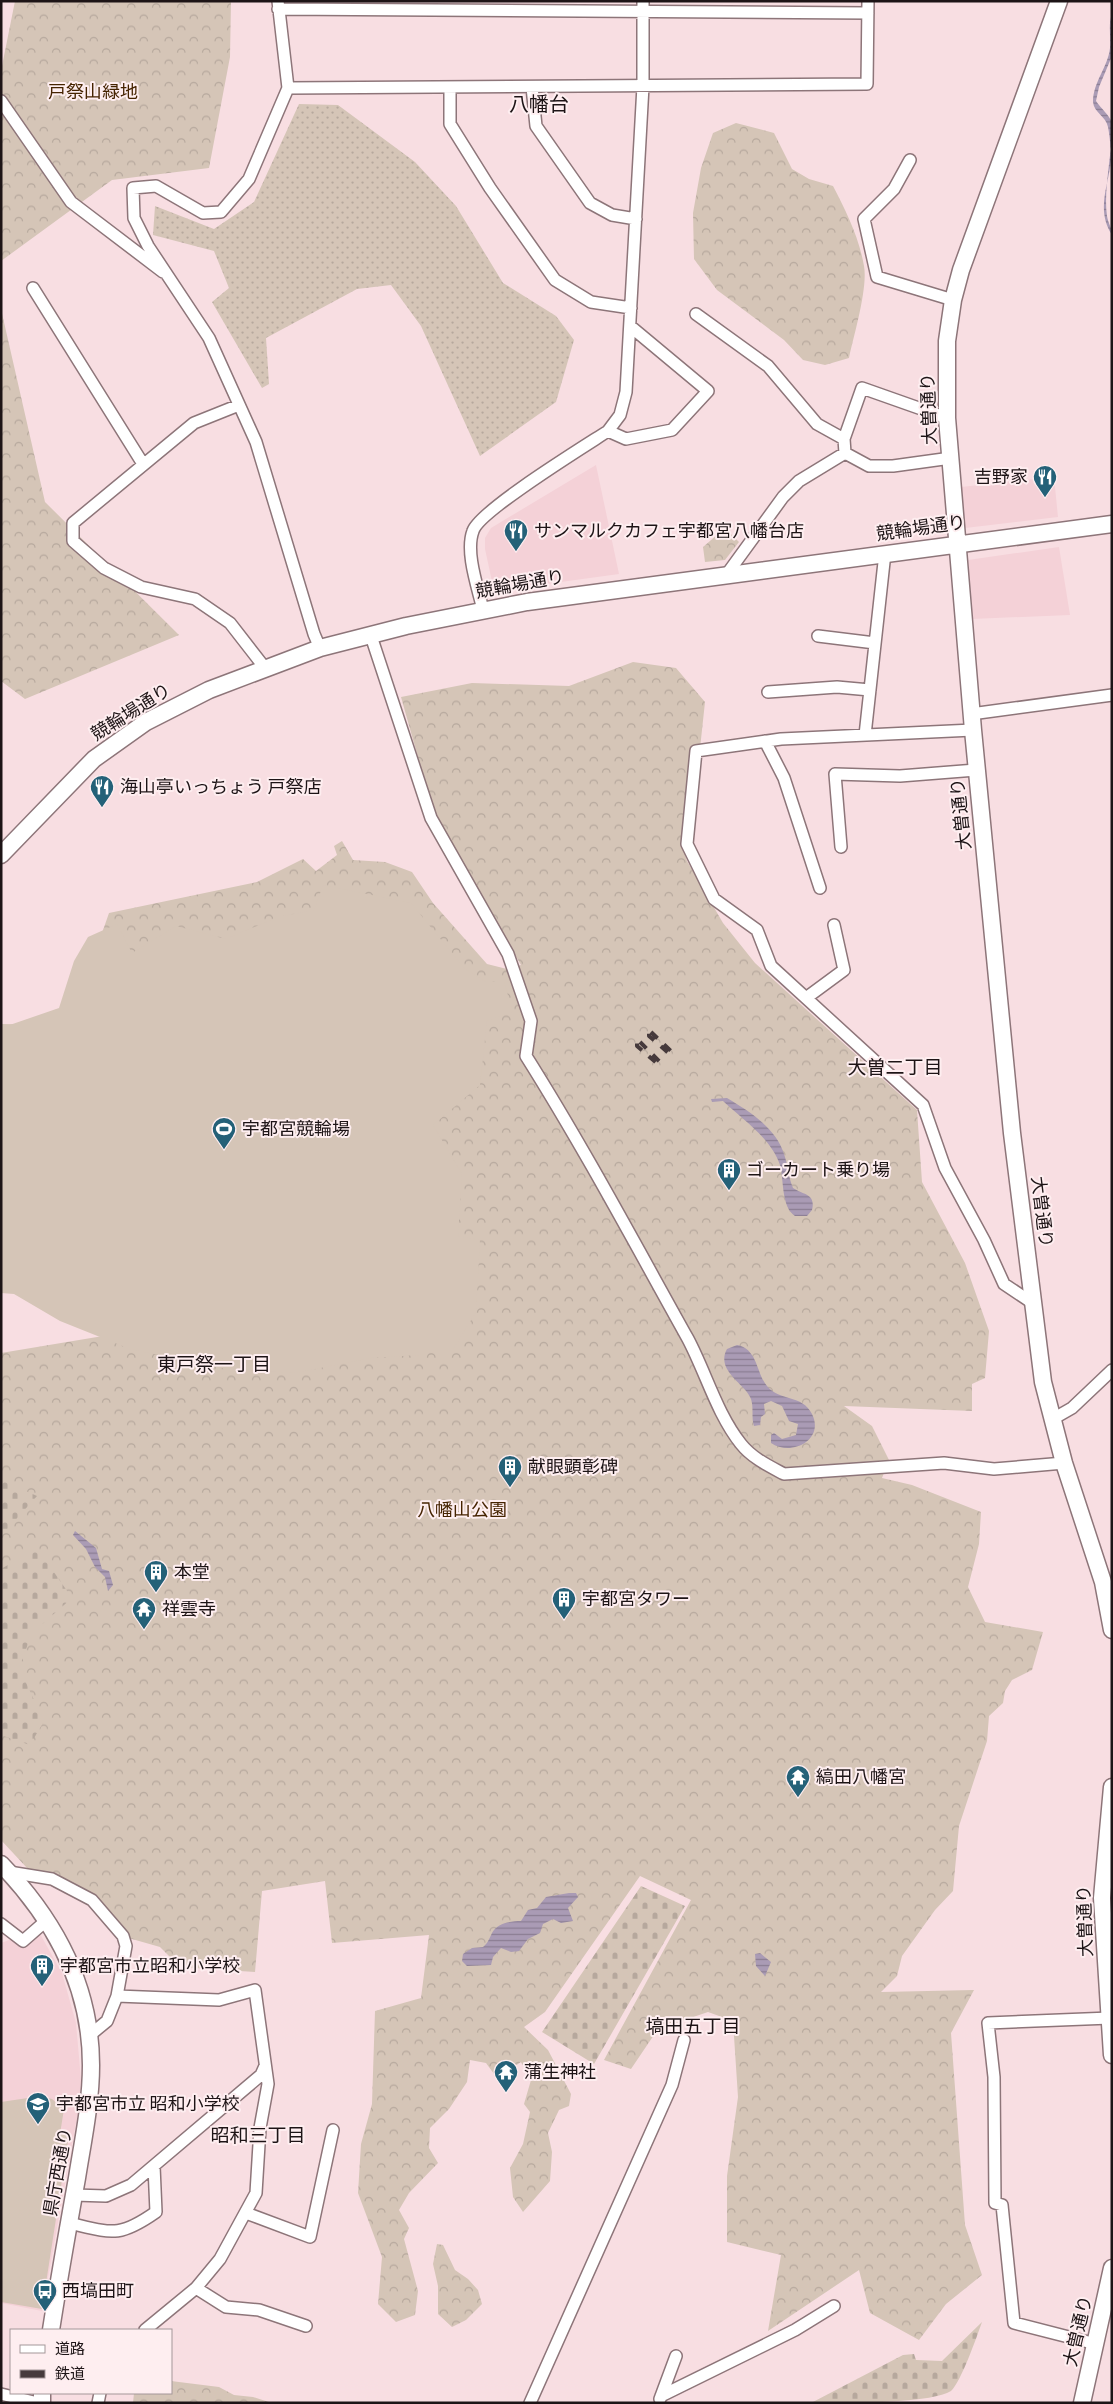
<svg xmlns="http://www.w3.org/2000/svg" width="1113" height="2404" viewBox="0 0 1113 2404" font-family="Barlow,'Noto Sans JP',sans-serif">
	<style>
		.built { fill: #f4d1d7 }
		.grass { fill: url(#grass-dots) }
		.forest { fill: url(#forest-crowns) }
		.cemetery { fill: url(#cemetery-stones) }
		.pitch { fill: #d5c5b7 }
		.water { fill: url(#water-rules) }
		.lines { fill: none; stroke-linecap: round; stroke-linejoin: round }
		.street-casing { stroke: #8d7579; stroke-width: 14 }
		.secondary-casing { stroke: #8d7579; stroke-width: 19 }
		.street { stroke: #fff; stroke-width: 11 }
		.secondary { stroke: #fff; stroke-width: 16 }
		.rail { stroke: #463a3c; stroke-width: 4; stroke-dasharray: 9 9; stroke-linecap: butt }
		.labels { text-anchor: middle; stroke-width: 4; stroke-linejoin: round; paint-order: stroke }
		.park-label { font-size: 18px; fill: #452300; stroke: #feeef0 }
		.street-label { font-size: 18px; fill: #1d1416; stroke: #feeef0 }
		.poi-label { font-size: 18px; fill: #1d1416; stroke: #feeef0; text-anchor: start }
		.neighbourhood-label { font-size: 19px; fill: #1d1416; stroke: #feeef0 }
		.quarter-label { font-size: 20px; fill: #1d1416; stroke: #feeef0 }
	</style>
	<defs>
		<pattern id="grass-dots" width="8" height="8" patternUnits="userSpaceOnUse" patternTransform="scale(1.25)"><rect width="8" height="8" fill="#d5c5b7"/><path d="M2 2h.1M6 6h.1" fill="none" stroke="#b6a89d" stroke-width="1.8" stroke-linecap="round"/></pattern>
		<pattern id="forest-crowns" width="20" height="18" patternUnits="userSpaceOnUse" patternTransform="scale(1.25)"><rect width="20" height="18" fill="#d5c5b7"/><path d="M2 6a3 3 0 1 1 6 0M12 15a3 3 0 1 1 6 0" fill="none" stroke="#b6a89d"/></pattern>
		<pattern id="cemetery-stones" width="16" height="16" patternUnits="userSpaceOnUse" patternTransform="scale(1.25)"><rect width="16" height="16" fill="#d5c5b7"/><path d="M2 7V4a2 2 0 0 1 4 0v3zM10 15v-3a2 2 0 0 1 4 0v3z" fill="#b6a89d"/></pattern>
		<pattern id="water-rules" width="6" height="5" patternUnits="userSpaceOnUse" patternTransform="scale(1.25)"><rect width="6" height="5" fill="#aa9bb5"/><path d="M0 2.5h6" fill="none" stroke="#8a7d92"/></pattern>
	</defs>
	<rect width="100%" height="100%" fill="#f8dee2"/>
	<path class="built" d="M596 465 619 574 502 590 493 586 485 549V538L491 528Z
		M1054 477 1058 517 965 528 961 487Z
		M1059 547 1070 615 972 619 968 560Z
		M39 1932 62 1973 76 2023 81 2080 78 2112 42 2311 1 2303V1943L12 1939 23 1947Z"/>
	<path class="grass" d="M299 104 338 105 415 162 456 206 503 283 556 316 574 340 556 402 480 456 421 326 391 285 357 289 266 338 269 384 262 388 212 302 229 288 214 251 153 235 155 206 214 229 254 202Z"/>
	<path class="forest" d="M15 1H231L230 57 209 168 112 180 1 261V71Z
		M736 123 774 133 792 169 809 179 833 186C846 211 859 237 864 266 868 288 854 335 849 358L825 365 803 360 784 340 717 290 694 259 693 213 701 168 713 133Z
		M1 309 45 502 179 635 25 699 1 681Z
		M725 528 739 542 725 560 705 562 703 547Z
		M633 662 676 668 705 702 693 814 685 855 687 861 723 923 755 963 917 1110 922 1182 965 1263 989 1331 985 1378 972 1384V1411L844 1406 872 1426 889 1460 882 1478 912 1485 981 1512 979 1544 968 1587 985 1622 1043 1632 1032 1670 1012 1680 1005 1691 1003 1703 989 1716 987 1741 959 1826 953 1891 935 1910 902 1956 897 1976 881 1992 974 1990 951 2033 965 2225 982 2275 946 2304 919 2340 870 2313 859 2270 768 2331 781 2255 727 2242V2176L738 2097 733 2021 708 2012 658 2029 631 2069 604 2060 691 1900 640 1876 545 2012 524 2027 548 2050 571 2094 569 2106 559 2110 548 2133 552 2152 550 2181 523 2212 513 2197 510 2168 523 2144 530 2112 524 2104 531 2080 521 2062 497 2078 486 2063 470 2060 467 2082 449 2109 430 2128 429 2148 438 2163 409 2193 399 2210 409 2228 404 2239 418 2291 415 2315 396 2322 378 2304 382 2257 358 2193 361 2144 372 2104 375 2011 421 1998 429 1935 332 1943 325 1881 262 1891 255 1972 180 1967 160 1947 125 1937 94 1895 59 1877 27 1868 1 1840V1353L109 1335 1 1233V1024L70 1025 109 913 257 882 303 859 316 871 337 855 334 846 342 841 353 860 385 862 412 872 433 903 487 964 507 969 521 965 436 821 401 697 472 683 569 686Z
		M437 2244 443 2245 455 2270 468 2279 478 2290 482 2304 466 2320 452 2327 438 2314V2286L433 2264Z
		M171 2381 219 2387 234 2395 253 2397 272 2403H133L134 2393H171Z"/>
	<path class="cemetery" d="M1 1480 37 1496 1 1536Z
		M37 1548 72 1598 32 1633 19 1668 44 1721 30 1745 1 1735V1569Z
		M641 1886 685 1906 594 2064 542 2032Z
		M982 2322C977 2336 961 2382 951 2391 930 2404 841 2403 811 2403L903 2355 914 2354 916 2360 942 2361Z"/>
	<path class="pitch" d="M323 885 411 903 465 969 486 982H504L513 1012 487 1021 480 1085 433 1125 462 1174 458 1236 480 1240 476 1312 454 1348 419 1355 371 1358 295 1373 220 1368 130 1349 60 1321 14 1294 1 1293V1028L59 1008 74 961 88 937 117 924 132 953 176 926 226 939 278 917 314 910Z
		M41 2096 52 2099 64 2109 60 2134 69 2135 42 2309 1 2302V2102Z"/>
	<path class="water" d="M1112 14V56L1099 87 1096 101C1101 109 1109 114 1112 123 1113 151 1103 189 1107 216 1108 223 1112 228 1112 235 1096 210 1108 187 1111 161 1111 151 1110 137 1108 127 1106 116 1094 113 1093 102 1093 82 1108 67 1110 48 1111 37 1108 24 1112 14Z
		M727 1098C749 1111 776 1128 784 1154 788 1165 788 1176 793 1188 804 1195 816 1194 812 1210L807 1216H795C781 1207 784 1179 780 1165 771 1138 743 1120 723 1101L712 1102 711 1099Z
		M737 1345C758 1349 756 1373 767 1386 780 1402 802 1394 812 1414 825 1440 791 1457 771 1443V1435L774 1433 782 1439 796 1435 798 1424 789 1421 782 1406 771 1401 764 1404 765 1414 761 1417 760 1425 754 1426C751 1417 754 1408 751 1399 746 1384 715 1371 727 1349Z
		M75 1531 96 1548 102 1569 109 1571 113 1585 108 1591 105 1577 95 1567 86 1549 73 1535Z
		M569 1893H576L578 1897 568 1908 573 1921 561 1923 553 1919 543 1924 540 1933 528 1939 519 1951 511 1952 501 1948 493 1957 491 1965 467 1966 462 1961 463 1954 472 1948 483 1947C488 1943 489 1939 492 1933 497 1923 511 1921 521 1921L528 1910 537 1908 546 1897Z
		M760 1953 771 1962 765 1976 756 1966 755 1954Z"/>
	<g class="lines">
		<g class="street-casing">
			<path id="street" d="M278 1 288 88 249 179 221 212 203 213 156 186 133 188 134 218 148 246 209 338 256 442 314 634 320 648
				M278 9 868 13
				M532 87 536 126 590 203 612 215 636 219
				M288 88 867 84 868 1
				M450 88V124L490 188 555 280 591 302 631 308
				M1 101 71 202 163 272
				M910 160 894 189 864 219 877 277 953 300
				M33 288 143 464
				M696 314 768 366 817 424 844 439 845 453
				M239 405 194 423 73 523V541L104 568 141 587 195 599 230 623 265 668
				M608 431 626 439 672 430 708 391 630 326
				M844 439 862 388 947 418
				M727 574 783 497 799 481 845 453 869 466H893L951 458
				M483 610C478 588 465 552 473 531 479 511 585 446 608 431L620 415 626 392 643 86V1
				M371 636 431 818 508 954 531 1021 526 1056C584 1148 635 1244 688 1339 706 1373 717 1414 741 1444 752 1458 769 1466 784 1474L944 1463 994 1469 1064 1463
				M818 636 875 643
				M768 692 837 687 870 690
				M971 714 1112 695
				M973 730 781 739 696 751 687 844 714 899 757 930 771 966 923 1105 945 1168 984 1240 1004 1284 1034 1304
				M865 735 885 553
				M765 741 784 778 820 888
				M841 847 835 774 900 776 976 770
				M806 998 844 970 834 925
				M1051 1420 1072 1408 1112 1370
				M9 1872 52 1879 92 1900 123 1936 126 1946 117 1996
				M1 1924 23 1941 47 1920
				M90 2035 107 2021 117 1996 219 2000 255 1990 268 2084 260 2128 256 2193 220 2259 196 2288 145 2330
				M74 2195 106 2196 131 2185 261 2075 265 2066
				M246 2213 310 2237 333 2130
				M69 2223C112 2233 119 2238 156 2212L154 2166
				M196 2288 226 2307 259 2310 306 2326
				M1096 2344 1014 2323 1002 2205 995 2203 994 2077 988 2023 1110 2018
				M1 2394 38 2403
				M661 2396 795 2330 834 2306
				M660 2399 676 2356
				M98 2403 100 2393
				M530 2403 672 2085 684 2040"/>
		</g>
		<g class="secondary-casing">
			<path id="secondary" d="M1059 1 961 270 953 300 947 341V418L973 730 1012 1133 1043 1382 1064 1463 1103 1582 1112 1630
				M1 855 94 759 146 722 209 690 320 648 406 626 527 602 1112 524
				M1112 1787 1102 1898 1112 2055
				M1 1864C55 1920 91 1986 91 2065 91 2103 83 2140 77 2178 68 2228 59 2279 51 2330
				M42 2403V2393
				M1082 2403 1112 2268"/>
		</g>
		<use href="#street" class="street"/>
		<use href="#secondary" class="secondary"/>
		<path class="rail" d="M651 1032 671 1051V1055L649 1036V1033Z
			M640 1042 660 1062 659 1065 637 1046V1043Z"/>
	</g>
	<defs>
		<g id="restaurant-pin" transform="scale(1.25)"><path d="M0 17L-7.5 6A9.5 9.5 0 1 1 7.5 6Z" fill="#246178" stroke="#feeef0"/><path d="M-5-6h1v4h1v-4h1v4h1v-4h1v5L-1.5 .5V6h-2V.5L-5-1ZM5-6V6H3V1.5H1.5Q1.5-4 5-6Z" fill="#fff"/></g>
		<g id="stadium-pin" transform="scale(1.25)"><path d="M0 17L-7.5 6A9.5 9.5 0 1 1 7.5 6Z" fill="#246178" stroke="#feeef0"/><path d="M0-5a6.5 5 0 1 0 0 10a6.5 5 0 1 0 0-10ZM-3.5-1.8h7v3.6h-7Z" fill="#fff"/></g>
		<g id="building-pin" transform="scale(1.25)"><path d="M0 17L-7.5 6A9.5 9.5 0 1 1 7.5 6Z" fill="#246178" stroke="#feeef0"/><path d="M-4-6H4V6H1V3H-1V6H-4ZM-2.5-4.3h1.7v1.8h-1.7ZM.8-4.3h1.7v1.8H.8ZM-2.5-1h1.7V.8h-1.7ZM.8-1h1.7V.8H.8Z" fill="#fff"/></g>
		<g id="temple-pin" transform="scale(1.25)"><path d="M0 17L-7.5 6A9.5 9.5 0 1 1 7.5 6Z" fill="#246178" stroke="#feeef0"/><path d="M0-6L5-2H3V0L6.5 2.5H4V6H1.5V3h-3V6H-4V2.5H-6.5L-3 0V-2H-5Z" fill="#fff"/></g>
		<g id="school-pin" transform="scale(1.25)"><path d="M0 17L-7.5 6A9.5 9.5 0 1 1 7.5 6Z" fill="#246178" stroke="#feeef0"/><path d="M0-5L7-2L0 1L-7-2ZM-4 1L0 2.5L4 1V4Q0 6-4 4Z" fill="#fff"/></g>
		<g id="bus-pin" transform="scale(1.25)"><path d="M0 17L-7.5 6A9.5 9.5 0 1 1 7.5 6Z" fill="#246178" stroke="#feeef0"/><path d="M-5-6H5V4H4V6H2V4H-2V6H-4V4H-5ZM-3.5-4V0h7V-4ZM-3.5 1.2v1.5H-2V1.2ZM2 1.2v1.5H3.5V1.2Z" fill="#fff"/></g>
	</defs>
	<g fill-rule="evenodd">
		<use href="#restaurant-pin" x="1045" y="477"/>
		<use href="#restaurant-pin" x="516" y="531"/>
		<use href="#restaurant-pin" x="102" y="787"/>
		<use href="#stadium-pin" x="224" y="1129"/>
		<use href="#building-pin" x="729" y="1170"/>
		<use href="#building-pin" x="510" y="1467"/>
		<use href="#building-pin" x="156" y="1572"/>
		<use href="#building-pin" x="564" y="1599"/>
		<use href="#temple-pin" x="144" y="1609"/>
		<use href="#temple-pin" x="798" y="1777"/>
		<use href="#building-pin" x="42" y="1966"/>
		<use href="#temple-pin" x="506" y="2072"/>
		<use href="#school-pin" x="38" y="2104"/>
		<use href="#bus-pin" x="45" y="2291"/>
	</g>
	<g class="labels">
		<g class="park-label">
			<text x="93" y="98">戸祭山緑地</text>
			<text x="462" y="1516">八幡山公園</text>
		</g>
		<g class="street-label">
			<text transform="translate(929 409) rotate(-92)" y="6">大曽通り</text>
			<text transform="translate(921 528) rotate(-8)" y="6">競輪場通り</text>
			<text transform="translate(520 584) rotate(-10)" y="6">競輪場通り</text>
			<text transform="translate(131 712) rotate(-32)" y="6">競輪場通り</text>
			<text transform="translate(961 814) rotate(-96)" y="6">大曽通り</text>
			<text transform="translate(1042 1212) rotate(83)" y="6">大曽通り</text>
			<text transform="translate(1085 1921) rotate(-92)" y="6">大曽通り</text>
			<text transform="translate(58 2172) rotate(-80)" y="6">県庁西通り</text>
			<text transform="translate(1078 2331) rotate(-77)" y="6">大曽通り</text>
		</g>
		<g class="poi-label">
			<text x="1028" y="483" text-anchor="end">吉野家</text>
			<text x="534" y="537">サンマルクカフェ宇都宮八幡台店</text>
			<text x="120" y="793">海山亭いっちょう 戸祭店</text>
			<text x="242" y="1135">宇都宮競輪場</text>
			<text x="746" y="1176">ゴーカート乗り場</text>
			<text x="528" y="1473">献眼顕彰碑</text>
			<text x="174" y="1578">本堂</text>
			<text x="582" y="1605">宇都宮タワー</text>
			<text x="162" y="1615">祥雲寺</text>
			<text x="816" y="1783">縞田八幡宮</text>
			<text x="60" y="1972">宇都宮市立昭和小学校</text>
			<text x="524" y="2078">蒲生神社</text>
			<text x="56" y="2110">宇都宮市立 昭和小学校</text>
			<text x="62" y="2297">西塙田町</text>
		</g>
		<g class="neighbourhood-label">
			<text x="895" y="1074">大曽二丁目</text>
			<text x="214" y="1371">東戸祭一丁目</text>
			<text x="693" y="2033">塙田五丁目</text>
			<text x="258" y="2142">昭和三丁目</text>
		</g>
		<g class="quarter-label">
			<text x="539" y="111">八幡台</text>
		</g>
	</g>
	<rect width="1113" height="2404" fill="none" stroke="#1d1416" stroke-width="5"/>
	<rect x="10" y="2329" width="162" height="65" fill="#feeef0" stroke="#a49799"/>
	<rect x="20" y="2345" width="25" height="8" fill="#ffffff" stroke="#a49799"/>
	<text x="55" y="2354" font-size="15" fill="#1d1416">道路</text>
	<rect x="20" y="2370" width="25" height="8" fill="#463a3c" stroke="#a49799"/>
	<text x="55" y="2379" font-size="15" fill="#1d1416">鉄道</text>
</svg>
